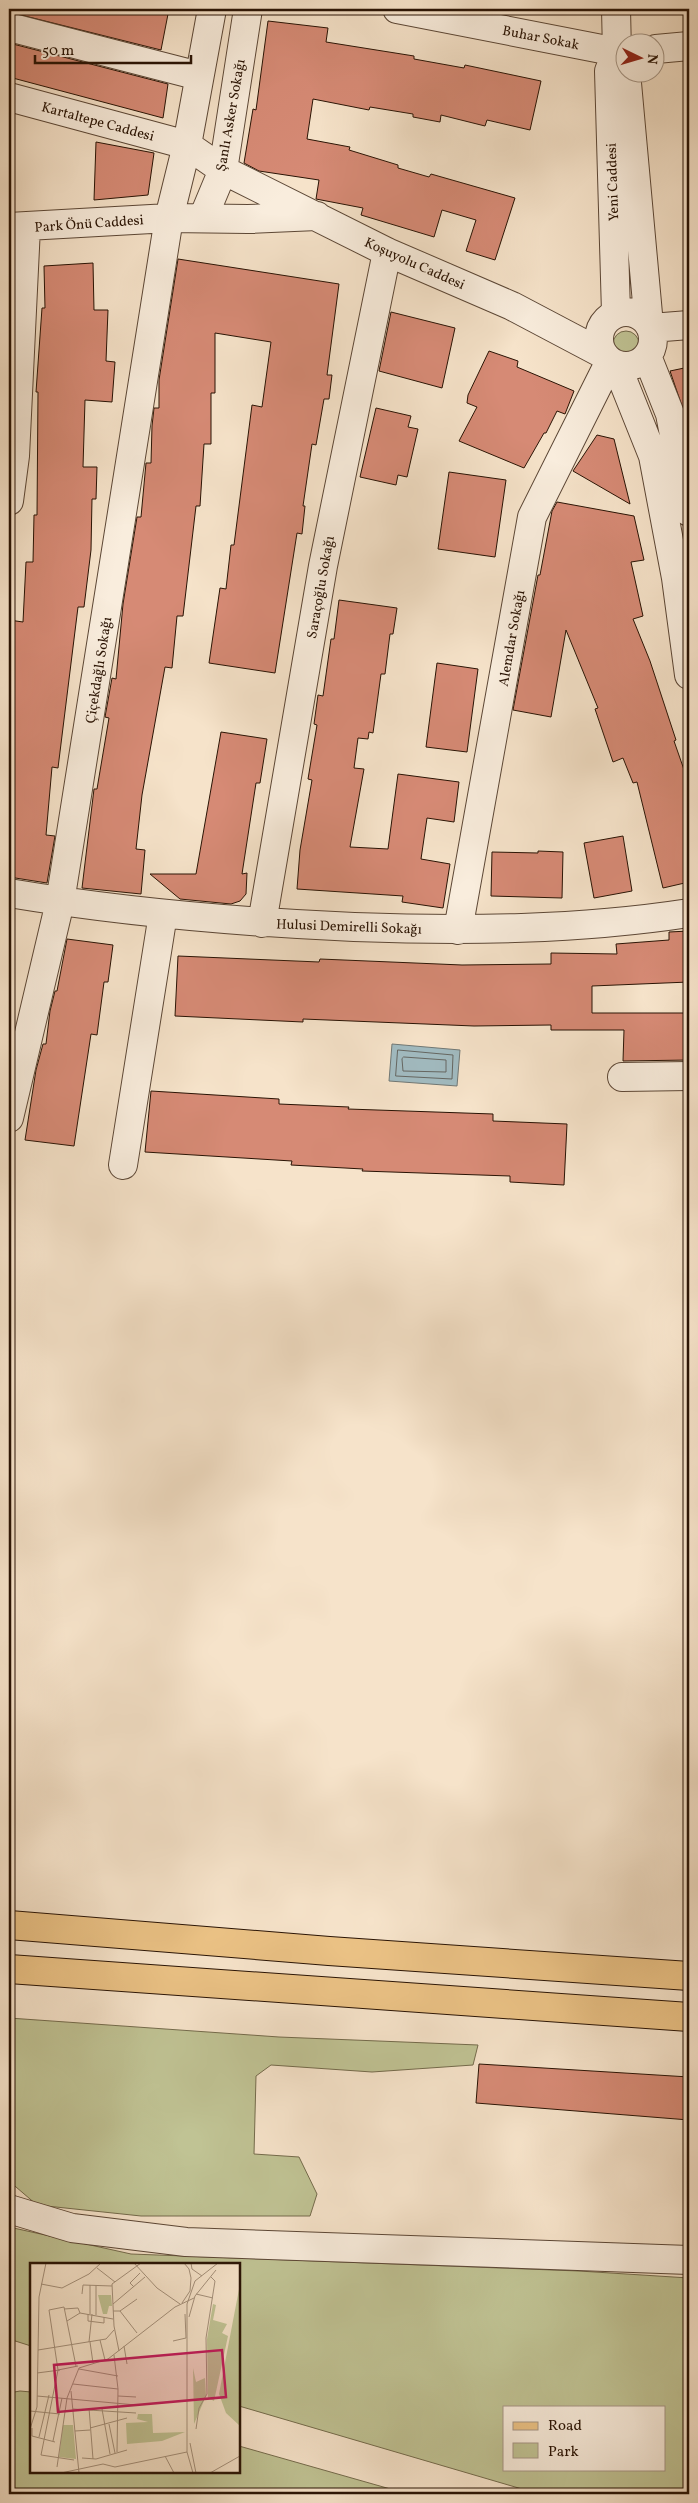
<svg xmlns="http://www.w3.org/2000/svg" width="698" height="2503" viewBox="0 0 698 2503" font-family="Vollkorn,serif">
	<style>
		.green { fill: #c0c394; stroke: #746b4c; fill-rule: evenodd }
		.water { fill: #a1bbc1; stroke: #717875 }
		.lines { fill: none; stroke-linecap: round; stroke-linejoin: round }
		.shore { stroke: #656762; stroke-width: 1 }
		.building { fill: #d68a75; stroke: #291304 }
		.minor-casing { stroke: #5c4736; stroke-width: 30 }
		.major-casing { stroke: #291304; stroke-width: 30 }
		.minor { stroke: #f9eddd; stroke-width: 28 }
		.major { stroke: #ebc285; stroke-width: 28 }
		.labels { text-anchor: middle; stroke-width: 4; stroke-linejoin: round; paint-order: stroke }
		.street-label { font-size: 14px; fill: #291304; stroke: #f9eddd }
		.inset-road { fill: none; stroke: #a4907b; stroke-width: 1 }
		.view { fill: #c2185b; fill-opacity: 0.15; stroke: #c2185b; stroke-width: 2.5 }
		.inset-edge { fill: none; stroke: #291304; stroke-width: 2.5 }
	</style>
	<rect width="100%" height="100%" fill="#f6e3ca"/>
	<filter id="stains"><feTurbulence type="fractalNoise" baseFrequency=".004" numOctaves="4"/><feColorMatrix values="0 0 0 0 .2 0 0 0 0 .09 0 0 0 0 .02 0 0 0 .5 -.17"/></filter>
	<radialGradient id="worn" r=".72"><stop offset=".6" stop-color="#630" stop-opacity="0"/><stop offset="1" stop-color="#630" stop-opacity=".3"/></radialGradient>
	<path class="green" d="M613 344a13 13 0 1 1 26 0a13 13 0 1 1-26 0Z
		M9 2018 279 2037 478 2045 473 2065 372 2072 271 2065 256 2076 254 2154 299 2157 317 2194 310 2216H141L37 2205 9 2181Z
		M9 2227 131 2254 579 2271 689 2278V2494H539L239 2406V2264H31V2346L9 2339ZM504 2407H664V2469H504Z
		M20 2391 31 2392V2472H239V2446L408 2494H9V2393Z"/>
	<path class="water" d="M392 1044 460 1050 457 1086 389 1081Z"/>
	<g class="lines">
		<path class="shore" d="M398 1050 453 1055 452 1079 396 1076Z
			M404 1057 446 1060V1072L403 1071 402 1059Z"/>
	</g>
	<path class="building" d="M9 9H169L161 50 9 12Z
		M268 21 328 28 326 42 414 56V59L464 68 465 65 541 81 530 130 487 120 485 126 441 115 440 122 413 117V114L370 107 369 110 313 99 307 139 350 147 349 150 398 165V168L429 177 431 174 515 198 495 260 466 251 476 220 442 210 434 237 361 215 363 208 316 199 319 180 259 171 244 163 253 109 256 110Z
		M9 43 168 84 163 118 9 77Z
		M96 142 154 153 148 195 94 200Z
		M178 259 339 284 327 375H332L329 399H324L316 445 312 444 303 506H305L302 534 297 533 275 673 209 663 220 588 226 589 231 545H234L252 405 262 407 271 342 215 333V393H211V444H204L200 506H196L183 616H177L172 668 165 667 142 795 136 849 145 850 141 894 82 888 94 789H97L109 718 105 717 112 678 116 679 123 604 137 517H141L146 463H151L152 426 154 408H159V380Z
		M93 263 94 310H108L106 361 115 362 112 402 85 400 83 467H97L96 499H92L91 550 84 607H78L58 768 52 767 46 835 55 836 47 883 9 877V620L23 622 26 562H33L34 515H37L38 392H36L42 308H45L44 266Z
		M391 312 455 328 442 388 379 371Z
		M489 351 518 361 517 367 574 391 565 414 557 411 546 433H544L524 468 459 441 477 407 467 403 468 395Z
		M689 367V421H687L670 371Z
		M376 408 411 416 408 427 418 429 407 477 398 475 396 485 360 477Z
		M597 435 614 439 630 504 573 471Z
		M449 472 506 480 495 557 438 549Z
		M557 502 634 516 644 560 631 562 643 616 633 619 650 661 676 740 674 741 689 784V882L663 888 637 782 633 783 623 758 613 762 595 709 598 708 566 630 551 717 513 710 538 575H540L552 511Z
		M339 600 397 608 393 634H390L385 674H381L373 733 369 732 368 739 358 738 354 768 364 769 350 847 388 849 398 774 459 782 454 822 427 818 421 859 450 864 443 908 402 902 403 896 297 889 300 850 312 780 308 779 317 725 314 724 318 695 323 696 331 639H334Z
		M437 663 478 669 467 752 426 747Z
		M221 732 267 739 260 783H256L242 874 247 873 246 894 240 901 231 904 180 899 150 874H196Z
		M623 836 632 891 594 898 584 843Z
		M538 851 563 852 562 898 491 896 492 852 538 853Z
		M689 931V982L592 986V1013H689V1060L623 1061 624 1030H551V1025L474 1026 303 1019V1022L175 1016 178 956 319 962 320 959 462 965 551 964V953L617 954 616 944 669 940V932Z
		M67 939 113 945 108 982H104L97 1035 91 1034 74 1146 25 1140 36 1070 43 1044H46L50 1011 55 991H57Z
		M151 1091 279 1099V1104L349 1107 348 1109 493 1114V1121L567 1124 564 1185 510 1182V1176L362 1171 363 1169 291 1165 292 1161 145 1152Z
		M479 2064 689 2077V2120L476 2103Z"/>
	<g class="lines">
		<g class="minor-casing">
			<path id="minor" d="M397 9 617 52 626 51
				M616 9 617 52 624 68
				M9 27 199 76
				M656 49 689 46
				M626 72 649 325
				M9 97 187 145 223 170 387 252 512 306 603 354
				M203 218 223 170 248 9
				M9 227 169 218 248 219 317 216
				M599 339a27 27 0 1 1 54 0a27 27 0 1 1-54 0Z
				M616 313 609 71 617 52
				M651 328 689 325
				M647 356 670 414 689 512
				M617 366 653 456 676 578 689 675
				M9 501 15 456 26 227
				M9 893C123 912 238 922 354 927 466 931 578 930 689 913
				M262 923 323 566 387 252
				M458 930 532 517 610 361
				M622 1077 689 1076
				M9 1118 60 902 169 218 187 145 212 9
				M123 1165 163 914
				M9 2209 72 2228 186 2242 689 2260"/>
		</g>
		<g class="major-casing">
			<path id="major" d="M9 1925 329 1951 689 1976
				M9 1969 689 2017"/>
		</g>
		<use href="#minor" class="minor"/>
		<use href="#major" class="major"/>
	</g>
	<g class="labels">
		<g class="street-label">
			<text transform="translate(541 37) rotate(11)" y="5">Buhar Sokak</text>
			<text transform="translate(230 115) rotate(-80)" y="5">Şanlı Asker Sokağı</text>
			<text transform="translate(98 121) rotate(15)" y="5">Kartaltepe Caddesi</text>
			<text transform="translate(612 182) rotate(-92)" y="5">Yeni Caddesi</text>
			<text transform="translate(89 223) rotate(-4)" y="5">Park Önü Caddesi</text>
			<text transform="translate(415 263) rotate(24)" y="5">Koşuyolu Caddesi</text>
			<text transform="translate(320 587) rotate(-80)" y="5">Saraçoğlu Sokağı</text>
			<text transform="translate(511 638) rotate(-80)" y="5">Alemdar Sokağı</text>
			<text transform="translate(98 670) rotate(-81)" y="5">Çiçekdağlı Sokağı</text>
			<text transform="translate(349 926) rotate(2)" y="5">Hulusi Demirelli Sokağı</text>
		</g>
	</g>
	<g transform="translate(30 2263)">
		<rect width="210" height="210" fill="#f6e3ca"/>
		<path d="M210 21V163L196 150 189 131ZM68 32H81L82 43H79L77 51H73ZM183 41 186 42 183 57 197 61 192 70 198 73 184 138 178 135 177 76ZM163 105 166 119 175 115 176 133 164 161ZM108 151H122L123 170 155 169 132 178 97 181 96 160 118 159 107 156ZM33 162H43L46 196 29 194Z" fill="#c0c394"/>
		<path class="inset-road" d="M104 0 127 25 150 41M161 0 162 6 172 13M67 5 85 19M11 21 32 25 59 11 71 0M66 22V52M104 24 100 20 110 10M52 31 53 22 82 23M166 31 183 35M152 40 160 28 161 15 159 6 154 0M83 41 115 14M34 46 48 45 50 50M83 48H90L107 36M90 48 107 70M58 51V58L74 60V54M60 51V22M159 54 165 33 186 7M37 58 50 50 83 56M70 77 75 97M143 78 156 75 155 51M59 79 62 51M60 79 63 100M94 83 97 101M8 87 76 76 84 67M89 88 84 63 82 21 111 0M84 92 88 126 87 189M49 105 78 96 145 44 164 35M49 106 88 113M28 107 48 103M7 110 30 107M43 121 88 126M41 128 49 210M7 133 106 142M88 133 106 134M59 145 63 196M43 146 106 150M72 146 80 191M0 148 30 151M79 161 85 190M2 165V173L25 179M60 165 97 155M0 166 7 144 9 34 16 0M166 166 169 145 177 131 176 75 185 18 181 14M45 168 60 167M9 174 19 132M23 178 32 135M160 180 166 210M135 193 144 210M52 195 66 196 97 187M44 197 11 192 28 107 19 47 34 44 46 103M27 204 37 135 49 105M31 210 73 201 85 204 157 189M163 210 157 189V41L165 18 188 0M180 210 210 193"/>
		<path class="view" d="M192 87 196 134 28 149 24 102Z"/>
		<rect width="210" height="210" class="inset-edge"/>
	</g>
	<rect width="698" height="2503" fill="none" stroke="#f6e3ca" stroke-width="30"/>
	<rect x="10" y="10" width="678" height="2483" fill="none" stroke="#291304" stroke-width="2.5"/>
	<rect x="15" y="15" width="668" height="2473" fill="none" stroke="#291304"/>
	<rect x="503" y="2406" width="162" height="65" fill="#f9eddd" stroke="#a69686"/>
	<rect x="513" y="2422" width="25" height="8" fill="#ebc285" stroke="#a69686"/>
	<text x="548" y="2430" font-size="15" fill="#291304">Road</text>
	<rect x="513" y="2443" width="25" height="15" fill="#c0c394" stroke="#a69686"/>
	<text x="548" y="2456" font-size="15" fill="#291304">Park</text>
	<g transform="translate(640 58) rotate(95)"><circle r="24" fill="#f9eddd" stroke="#a69686"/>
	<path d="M0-4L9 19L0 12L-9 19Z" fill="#8f2418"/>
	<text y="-8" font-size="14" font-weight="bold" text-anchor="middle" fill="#291304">N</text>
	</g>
	<path d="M35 55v8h156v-8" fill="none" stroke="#291304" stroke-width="2.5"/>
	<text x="42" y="55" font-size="15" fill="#291304" stroke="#f9eddd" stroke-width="4" paint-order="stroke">50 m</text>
	<rect width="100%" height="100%" filter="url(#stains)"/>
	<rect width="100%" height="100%" fill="url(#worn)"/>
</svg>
